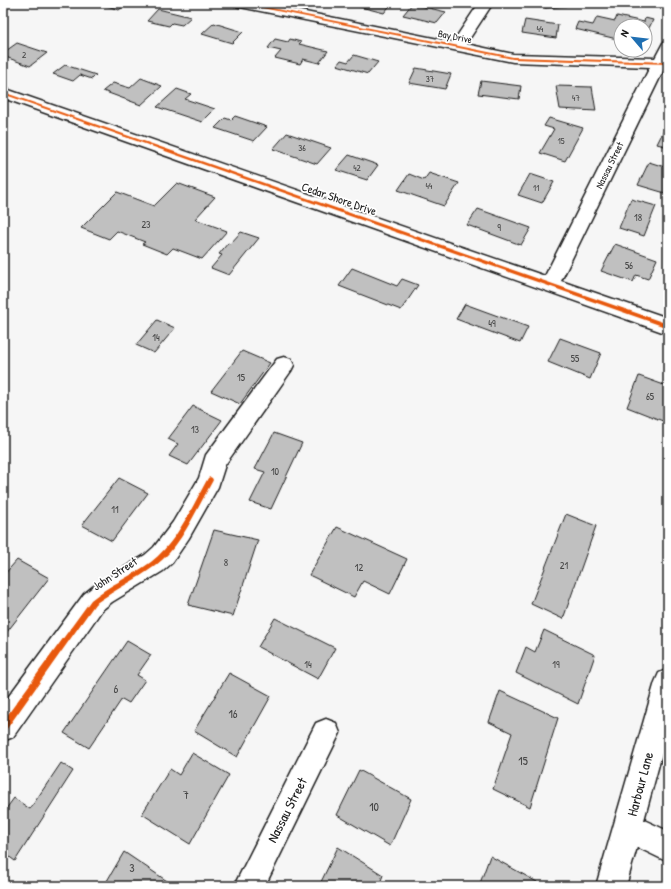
<svg xmlns="http://www.w3.org/2000/svg" width="671" height="889" viewBox="0 0 671 889" font-family="'Patrick Hand',sans-serif">
	<style>
		.building { fill: #c0c0c0; stroke: #1c1c1c }
		.lines { fill: none; stroke-linecap: round; stroke-linejoin: round }
		.minor-casing { stroke: #1c1c1c; stroke-width: 3 }
		.minor { fill: #fff; fill-rule: evenodd }
		.cycleway-casing { stroke: #fff; stroke-width: 2 }
		.cycleway { fill: #e8590c; fill-rule: evenodd }
		.labels { text-anchor: middle; stroke-width: 3.5; stroke-linejoin: round; paint-order: stroke }
		.far-number-label { font-size: 9px; fill: #454545 }
		.far-street-label { font-size: 10px; fill: #1c1c1c; stroke: #fff }
		.number-label { font-size: 10px; fill: #454545 }
		.street-label { font-size: 12px; fill: #1c1c1c; stroke: #fff }
		.near-number-label { font-size: 12px; fill: #454545 }
		.near-street-label { font-size: 14px; fill: #1c1c1c; stroke: #fff }
	</style>
	<rect width="100%" height="100%" fill="#f6f6f6"/>
	<filter id="ink" filterUnits="userSpaceOnUse"><feTurbulence type="fractalNoise" baseFrequency=".025" numOctaves="2"/><feDisplacementMap in="SourceGraphic" scale="8" xChannelSelector="R" yChannelSelector="G"/><feConvolveMatrix kernelMatrix="1 2 1 2 8 2 1 2 1" color-interpolation-filters="sRGB"/></filter>
	<g filter="url(#ink)">
		<path class="building" d="M103 3H128L119 10 102 4Z
			M350 3H392L384 13 349 4Z
			M542 3H564L566 6 545 8Z
			M412 4 446 12 437 23 403 15Z
			M158 9 191 17 182 25 172 23 169 26 147 21Z
			M617 16 644 22 645 18 653 20 646 34 645 33V26H621V40L575 29 578 22 593 25 597 17 615 21Z
			M525 20 558 25 556 38 522 33Z
			M214 23 243 32 232 43 202 34Z
			M275 39 288 42 290 39 301 42 299 44 328 51 319 63 303 59 300 64 275 58 281 51 268 48Z
			M17 43 47 53 30 66 3 56V53Z
			M354 55 378 62 368 74 337 65 341 60 348 62Z
			M65 65 96 75 92 79 80 75 73 81 53 74Z
			M416 68 451 74 445 89 409 83Z
			M141 78 162 86 141 105 103 91 113 83 130 88Z
			M481 81 521 86 519 99 478 94Z
			M556 86 592 87 596 111 560 109Z
			M177 89 191 94 185 99 215 109 202 122 157 107Z
			M235 116 267 127 254 141 215 128 225 118 231 120Z
			M549 118 583 128 565 161 540 153 554 129 544 126Z
			M668 122V147L657 144Z
			M287 133 331 148 317 164 273 149Z
			M349 155 378 165 367 180 336 170Z
			M649 162 668 168V186L665 193 638 185Z
			M429 173 459 183 444 206 398 190 409 174 424 180Z
			M530 174 554 182 542 203 518 195Z
			M177 183 215 197 195 219 227 231 202 259 173 248 167 254 142 244 145 242 117 231 109 239 81 228 117 192 154 206Z
			M631 199 656 206 644 236 619 228Z
			M478 209 531 228 521 245 467 225Z
			M241 232 259 238 229 275 211 268 222 255 219 254 228 243 230 244Z
			M615 244 657 259 648 279 636 275 633 282 601 271Z
			M352 268 397 286 402 279 418 285 401 310 339 286Z
			M465 304 528 327 520 343 456 319Z
			M157 320 175 328 154 353 136 345Z
			M560 338 601 353 590 379 548 362Z
			M242 351 270 363 240 404 211 391Z
			M639 376 664 385 668 376V423L627 407Z
			M193 406 222 420 188 465 169 456 178 444 168 439Z
			M274 433 302 443 271 509 250 502 265 472 255 469Z
			M119 478 148 493 112 541 82 525Z
			M566 514 596 526 563 619 531 604Z
			M337 527 407 559 390 594 363 581 354 597 309 575Z
			M214 530 258 540 233 616 188 605Z
			M17 560 49 578 3 637V576Z
			M275 618 335 648 318 679 258 647Z
			M544 630 595 655 578 704 516 673 526 647 535 652Z
			M127 641 151 655 137 675 145 680 129 703 122 699 89 748 64 733Z
			M229 673 271 696 237 757 194 731Z
			M500 691 558 718 530 807 493 789 512 733 489 722Z
			M192 753 229 775 190 844 142 814 170 769 179 775Z
			M61 763 73 771 15 861 3 852V813L14 798 30 809Z
			M359 770 411 799 390 846 337 815Z
			M338 847 383 875 379 886H319Z
			M124 852 173 885V886H104Z
			M490 856 537 882 535 886H479Z"/>
		<g class="lines">
			<g class="minor-casing">
				<path id="minor" d="M233 3H261L453 42 479 3H493L466 44 513 54 655 58 663 43 668 42V67H665L561 281 668 318V334L3 98V88L545 276 650 67 513 62 240 7 235 6Z
					M284 357 291 359 294 365 291 371 225 465 218 487 189 538 172 563 163 571 112 602 102 610 13 737 3 741V704L84 594 94 586 145 555 154 547 173 522 199 478 206 455 277 359Z
					M668 669V731L644 820 668 831V862L637 847 626 886H596L655 682 659 673Z
					M326 719 336 723 340 733 265 886H234L316 723Z"/>
			</g>
			<use href="#minor" class="minor"/>
			<g class="cycleway-casing">
				<path id="cycleway" d="M238 3H246L513 57 668 62V64L513 59Z
					M3 92 668 324V328L3 94Z
					M210 477 212 478 213 480 212 482C196 510 182 546 155 566 136 580 114 590 95 604L6 730 3 731V721L91 600C109 585 132 576 151 562 177 542 192 507 208 478Z"/>
			</g>
			<use href="#cycleway" class="cycleway"/>
		</g>
	</g>
	<g class="labels">
		<g class="far-number-label">
			<text x="540" y="32">44</text>
			<text x="24" y="58">2</text>
			<text x="430" y="82">37</text>
			<text x="576" y="101">47</text>
			<text x="561" y="144">15</text>
			<text x="302" y="151">36</text>
			<text x="357" y="171">42</text>
			<text x="429" y="189">44</text>
			<text x="536" y="191">11</text>
		</g>
		<g class="far-street-label">
			<text transform="translate(455 36) rotate(11)" y="4">Bay Drive</text>
			<text transform="translate(609 165) rotate(-64)" y="4">Nassau Street</text>
		</g>
		<g class="number-label">
			<text x="638" y="221">18</text>
			<text x="146" y="228">23</text>
			<text x="499" y="231">9</text>
			<text x="629" y="269">56</text>
			<text x="492" y="327">49</text>
			<text x="156" y="341">14</text>
			<text x="575" y="362">55</text>
			<text x="241" y="381">15</text>
			<text x="650" y="400">65</text>
			<text x="195" y="433">13</text>
			<text x="275" y="475">10</text>
			<text x="115" y="513">11</text>
			<text x="226" y="566">8</text>
			<text x="564" y="569">21</text>
			<text x="359" y="571">12</text>
			<text x="308" y="668">14</text>
			<text x="556" y="668">19</text>
		</g>
		<g class="street-label">
			<text transform="translate(339 199) rotate(19)" y="4">Cedar Shore Drive</text>
			<text transform="translate(115 574) rotate(-33)" y="4">John Street</text>
		</g>
		<g class="near-number-label">
			<text x="116" y="693">6</text>
			<text x="233" y="718">16</text>
			<text x="523" y="765">15</text>
			<text x="186" y="799">7</text>
			<text x="374" y="811">10</text>
			<text x="132" y="872">3</text>
		</g>
		<g class="near-street-label">
			<text transform="translate(640 784) rotate(-75)" y="5">Harbour Lane</text>
			<text transform="translate(287 810) rotate(-63)" y="5">Nassau Street</text>
		</g>
	</g>
	<rect width="671" height="889" fill="none" stroke="#fff" stroke-width="16"/>
	<rect x="8" y="8" width="655" height="873" fill="none" stroke="#1c1c1c" stroke-width="1.5" filter="url(#ink)"/>
	<g transform="translate(633 38) rotate(298)"><circle r="19" fill="#ffffff" stroke="#a4a4a4"/>
	<path d="M0-3L7 15L0 10L-7 15Z" fill="#1f6fb2"/>
	<text y="-6" font-size="11" font-weight="bold" text-anchor="middle" fill="#1c1c1c">N</text>
	</g>
</svg>
